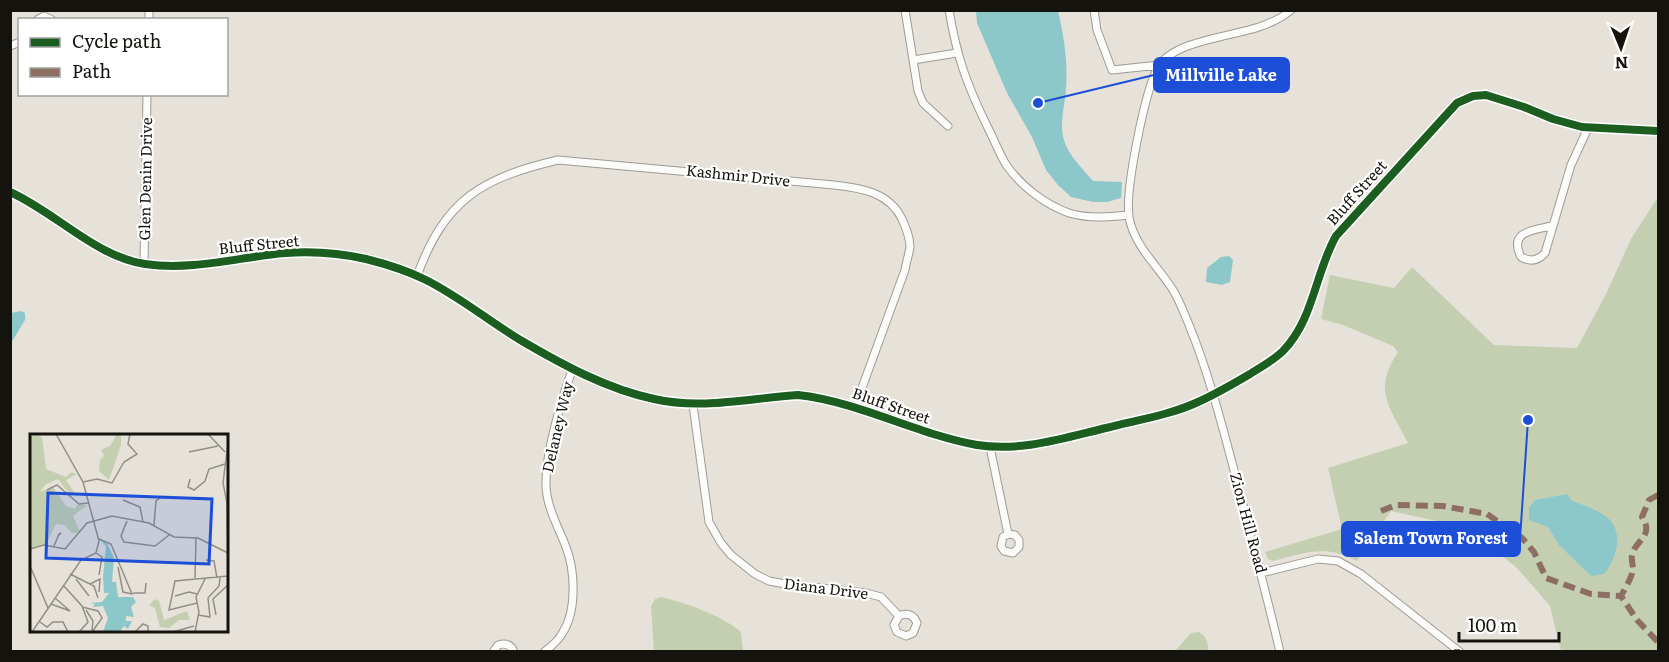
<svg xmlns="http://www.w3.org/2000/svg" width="1669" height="662" viewBox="0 0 1669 662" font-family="Literata,serif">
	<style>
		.green { fill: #c4cfb1 }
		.water { fill: #8cc7ca }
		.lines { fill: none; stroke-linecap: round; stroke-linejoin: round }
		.street-casing { stroke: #9e9b95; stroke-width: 9 }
		.street { stroke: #fbfbf9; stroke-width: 7 }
		.quiet { stroke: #8d6e63; stroke-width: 6; stroke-dasharray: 12 6; stroke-linecap: butt }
		.cycleway-casing { stroke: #fff; stroke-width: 11 }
		.cycleway { stroke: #1b5e20; stroke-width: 8 }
		.labels { text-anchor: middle; stroke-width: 4.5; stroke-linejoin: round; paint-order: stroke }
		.street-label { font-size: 15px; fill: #15130d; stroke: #fff }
		.inset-road { fill: none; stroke: #928f87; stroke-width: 1.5 }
		.view { fill: #1d4ed8; fill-opacity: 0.15; stroke: #1d4ed8; stroke-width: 3 }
		.inset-edge { fill: none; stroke: #15130d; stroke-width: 3 }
		.leader { fill: none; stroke: #1d4ed8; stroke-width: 2 }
		.callout-dot { fill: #1d4ed8; stroke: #fff; stroke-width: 2 }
		.callout { fill: #1d4ed8; stroke: #1d4ed8; stroke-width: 2 }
		.callout-label { font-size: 16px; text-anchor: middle; font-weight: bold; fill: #fff }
	</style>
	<rect width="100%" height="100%" fill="#e6e2d9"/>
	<path class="green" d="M1658 197V651H1561L1550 606 1517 568 1481 539 1436 521 1391 511 1357 561C1326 544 1305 553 1273 561L1268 559 1265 552 1342 529 1328 468 1408 443C1390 407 1372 391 1398 352L1393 346 1343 325 1321 319 1330 275 1394 288 1412 267 1494 345 1577 348 1606 294 1631 239Z
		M661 597C686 603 721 615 741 632L743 651H654L651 606 655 599Z
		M1199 632C1206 636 1209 643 1208 651H1175L1191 633Z"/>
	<path class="water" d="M976 11H1058C1064 36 1068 63 1066 89 1065 105 1059 123 1064 140 1068 155 1083 169 1093 181L1122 182 1121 198 1107 202H1093L1071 197 1058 185 1046 170 1032 137 1007 93 977 23Z
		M1229 256 1233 260 1230 282 1222 285 1206 282 1207 268 1221 257Z
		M21 311 25 313V320L11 343V313Z
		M1568 494 1571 500C1582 505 1596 509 1605 516 1625 529 1617 559 1604 574L1592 576 1589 574 1559 545 1548 527 1529 520V508L1535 500Z"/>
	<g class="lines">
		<g class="street-casing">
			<path id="street" d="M905 10 918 91 923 103 948 126
				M949 10C957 58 967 85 988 128 995 141 999 154 1007 166 1021 186 1046 205 1069 213 1089 219 1109 217 1129 215
				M1094 10 1097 30 1112 70 1159 65
				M37 20 44 16 52 20
				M149 20V10
				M10 46 20 42
				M913 60 957 53
				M10 192C55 212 96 257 145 264 193 271 239 257 285 253 312 251 340 253 366 259 386 264 408 271 426 280 460 297 490 322 522 341 563 365 607 389 654 399 702 410 750 398 798 395 860 402 916 434 977 445 1021 452 1064 438 1106 428 1137 420 1170 415 1198 402 1216 394 1233 384 1250 374 1261 367 1274 360 1283 351 1314 319 1315 273 1336 236L1457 103 1473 96 1486 95 1524 107 1553 119 1582 127 1658 131
				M1552 226C1534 230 1508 231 1521 257 1530 262 1538 261 1545 253L1571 165 1588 128
				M144 264 147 94
				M417 276C445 199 482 178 558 160L834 185C861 188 889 192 902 219 906 228 910 237 910 247 909 254 906 263 905 270L855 407
				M693 405 709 522 721 543 731 555 755 574 769 581 785 584 866 593 881 597 899 616 894 625 897 632 906 636 913 633 917 623C914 615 907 612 899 616
				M990 447 1008 534 1003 537 1001 546 1004 551 1013 553 1019 547V540L1015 535 1008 534
				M1261 573 1318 559 1338 561 1361 574 1460 652
				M493 652 498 645C505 643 511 644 514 652
				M544 652C552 646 559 640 563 632 577 610 575 570 566 547 558 526 547 508 546 486 545 452 561 402 572 370
				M1280 652C1268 600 1254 549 1241 497 1227 444 1214 391 1195 340 1188 323 1182 305 1173 290 1158 266 1134 246 1129 217 1125 191 1145 88 1159 66 1174 41 1233 36 1259 27 1271 23 1282 18 1291 10"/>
		</g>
		<use href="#street" class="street"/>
		<path class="quiet" d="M1658 495 1649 500 1642 517C1655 536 1635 540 1632 555 1631 559 1633 565 1633 569 1632 578 1625 588 1621 596L1637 620 1658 642
			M1381 511 1396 505 1443 506 1487 514 1522 538 1534 552 1546 578 1591 594 1621 596
			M1457 652V649"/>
		<g class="cycleway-casing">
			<path id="cycleway" d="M10 192C55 212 96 257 145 264 193 271 239 257 285 253 312 251 340 253 366 259 386 264 408 271 426 280 460 297 490 322 522 341 563 365 607 389 654 399 702 410 750 398 798 395 860 402 916 434 977 445 1021 452 1064 438 1106 428 1137 420 1170 415 1198 402 1216 394 1233 384 1250 374 1261 367 1274 360 1283 351 1314 319 1315 273 1336 236L1457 103 1473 96 1486 95 1524 107 1553 119 1582 127 1658 131"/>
		</g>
		<use href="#cycleway" class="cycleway"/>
	</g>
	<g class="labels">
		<g class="street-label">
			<text transform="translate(738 176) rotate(6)" y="5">Kashmir Drive</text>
			<text transform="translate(146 179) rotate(-89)" y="5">Glen Denin Drive</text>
			<text transform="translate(1357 193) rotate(-48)" y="5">Bluff Street</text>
			<text transform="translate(259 245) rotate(-6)" y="5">Bluff Street</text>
			<text transform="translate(891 406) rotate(19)" y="5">Bluff Street</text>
			<text transform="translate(558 427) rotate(-77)" y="5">Delaney Way</text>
			<text transform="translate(1248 523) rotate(75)" y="5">Zion Hill Road</text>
			<text transform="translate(826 589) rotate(7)" y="5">Diana Drive</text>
		</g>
	</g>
	<g transform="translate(30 434)">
		<rect width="198" height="198" fill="#e6e2d9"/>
		<path d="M87 0H91V11L79 46 69 37 70 26 74 22 71 16 80 12ZM4 1 12 3 16 35 36 43 41 38 47 40 36 46 44 58 41 62 28 45 15 51 10 58 23 53 36 72 45 75 48 70 57 71 43 82 50 98 42 99 34 91 26 90 16 111 0 114V4ZM125 165 129 167 134 186 157 177 160 186H149L139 194 130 193 125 174 119 171Z" fill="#c4cfb1"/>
		<path d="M70 106 77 109 84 124 82 148H86L88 163H103L106 168 101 173 104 183 96 182V187H102L98 195 94 192 90 198H73L78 184 73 172 63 173 65 170 60 169 72 168 79 159H74L73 143 76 112Z" fill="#8cc7ca"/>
		<path class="inset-road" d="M178 0 195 18M198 9 193 49 197 69 198 125M159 18 188 12M160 45 158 53 164 56 175 47 179 35 195 30M53 48 67 45 82 49 94 28 107 20 98 10 100 0M17 56 27 51 49 70 58 69M93 66 110 73 113 88M97 87 91 102 94 108 125 112 139 101M124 91 126 67 131 63M69 105 81 110 102 160 93 158 88 133M24 112 29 100 31 99 28 102M0 115 14 111 35 115 57 89 82 82 119 89 144 103 168 104 198 119M66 119 72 123 69 141M176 126 184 127 187 144M0 132 18 174M40 140 64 152 68 164M165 144 166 103M46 145 59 162M60 150 70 145 69 158M33 151 52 172 58 188 49 198M103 159H115L116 149M145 162 159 158 167 160M167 169 139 176 145 147 198 142M21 170 40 177 25 164M52 173 68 177 72 184 62 198M56 176 63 187 62 196M168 181 180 183 178 164 189 152 190 144M186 181 183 165 198 151M10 188 17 193 23 188H33L38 198M2 198 51 126 66 119 69 107 53 48 26 0M105 198 113 190 118 192V198M143 198 164 192M165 198 169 178 166 163 175 145"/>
		<path class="view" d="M18 59 182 65 179 130 16 124Z"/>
		<rect width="198" height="198" class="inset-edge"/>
	</g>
	<path class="leader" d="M1038 103L1154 75M1528 420L1520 539"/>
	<g class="callout-dot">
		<circle cx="1038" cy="103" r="6"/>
		<circle cx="1528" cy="420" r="6"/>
	</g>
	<g class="callout">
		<rect x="1154" y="58" width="135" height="34" rx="6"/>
		<rect x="1342" y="522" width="178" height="34" rx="6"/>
	</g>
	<g class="callout-label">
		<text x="1221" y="81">Millville Lake</text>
		<text x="1431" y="544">Salem Town Forest</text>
	</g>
	<rect width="1669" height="662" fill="none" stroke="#15130d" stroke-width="24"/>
	<rect x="18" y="18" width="210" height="78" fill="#ffffff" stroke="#a1a19e" stroke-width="1.5"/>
	<rect x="30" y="38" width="30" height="9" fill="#1b5e20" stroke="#a1a19e" stroke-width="1.5"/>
	<text x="72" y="48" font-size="18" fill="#15130d">Cycle path</text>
	<rect x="30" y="68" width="30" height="9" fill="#8d6e63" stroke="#a1a19e" stroke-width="1.5"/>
	<text x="72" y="78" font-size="18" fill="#15130d">Path</text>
	<g transform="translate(1621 48) rotate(178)" stroke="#ffffff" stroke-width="4.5" paint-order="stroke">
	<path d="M0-4.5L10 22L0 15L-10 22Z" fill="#15130d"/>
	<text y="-9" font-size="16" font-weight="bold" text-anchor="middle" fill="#15130d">N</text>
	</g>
	<path d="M1459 632v9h100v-9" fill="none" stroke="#15130d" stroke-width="3"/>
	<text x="1468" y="632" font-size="18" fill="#15130d" stroke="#ffffff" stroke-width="4.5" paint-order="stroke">100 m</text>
</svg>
